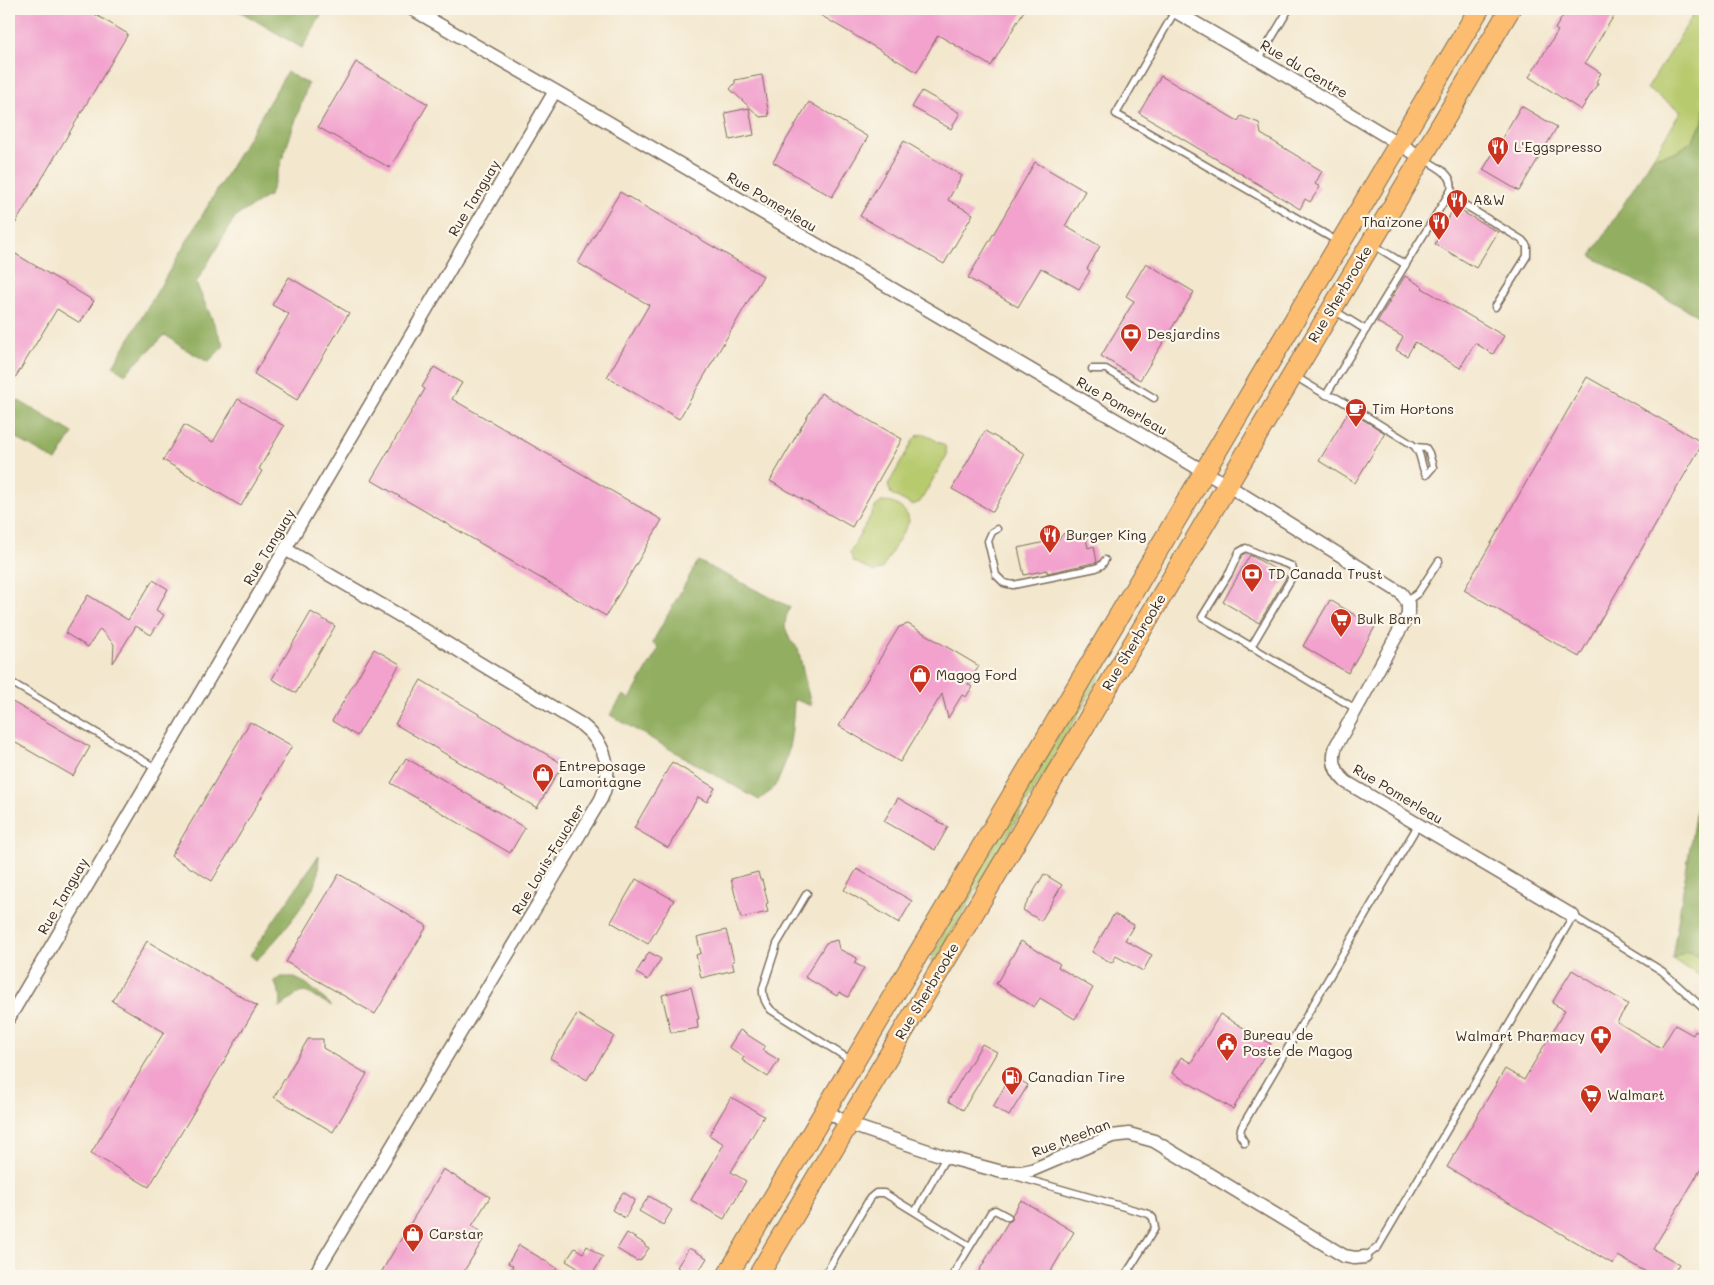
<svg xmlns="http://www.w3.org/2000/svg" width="1714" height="1285" viewBox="0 0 1714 1285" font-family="Mali,sans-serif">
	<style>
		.green { fill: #b8ca6e; stroke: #7a7a46 }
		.forest { fill: #92ae61; stroke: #666c40 }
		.building { fill: #f2a2cd }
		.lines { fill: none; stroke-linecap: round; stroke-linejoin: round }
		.lane-casing { stroke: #7b6c5b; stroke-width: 9 }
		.street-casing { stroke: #7b6c5b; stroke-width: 15 }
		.primary-casing { stroke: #7b6c5b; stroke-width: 22 }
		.lane { stroke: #fff; stroke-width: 6 }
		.street { stroke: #fff; stroke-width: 12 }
		.primary { stroke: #fcbd6f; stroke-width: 20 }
		.labels { text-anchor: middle; stroke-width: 4.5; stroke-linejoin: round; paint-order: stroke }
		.street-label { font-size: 14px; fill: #3b2a1e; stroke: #fbf7ec }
		.poi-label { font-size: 14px; fill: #3b2a1e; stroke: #fbf7ec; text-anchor: start }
	</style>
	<rect width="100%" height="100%" fill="#fbf7ec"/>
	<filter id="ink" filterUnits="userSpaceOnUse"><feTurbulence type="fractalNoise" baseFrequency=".02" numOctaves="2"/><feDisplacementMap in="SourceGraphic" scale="10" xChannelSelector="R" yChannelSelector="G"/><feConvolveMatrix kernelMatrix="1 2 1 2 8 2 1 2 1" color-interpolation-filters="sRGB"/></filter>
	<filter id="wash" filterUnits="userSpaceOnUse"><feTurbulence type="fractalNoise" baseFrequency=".0096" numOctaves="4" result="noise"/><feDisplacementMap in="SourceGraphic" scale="20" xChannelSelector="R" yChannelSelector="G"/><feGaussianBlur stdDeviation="1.12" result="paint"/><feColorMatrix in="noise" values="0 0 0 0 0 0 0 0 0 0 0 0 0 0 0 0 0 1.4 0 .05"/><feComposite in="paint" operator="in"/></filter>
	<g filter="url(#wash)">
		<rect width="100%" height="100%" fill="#f3e7cd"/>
		<path class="green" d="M1697 9H1705V101L1703 122 1692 141 1677 152 1653 157 1681 111 1647 89Z
			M925 434 945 446 947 455 920 502 912 505 891 494 888 485 914 439 918 435Z
			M883 501C894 502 909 510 909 522L882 569 874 572 853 561 850 552 876 506Z
			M1121 629 1126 632 934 963 930 960 952 916Z
			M1687 951 1705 961V979L1672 959Z"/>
		<path class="forest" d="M236 9H325L302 48Z
			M287 72 308 84 270 195 235 217 196 283 224 346 208 362 180 346 165 335 125 374 113 366Z
			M1705 101V320L1591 256 1653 157 1677 152 1692 141 1703 122Z
			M9 395 73 433 56 461 9 434Z
			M698 561 790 607 786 617 785 627 790 640 798 648 811 706 794 699C793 727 790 759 776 784 773 790 765 795 759 800L610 715 623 695 630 699 659 648 652 643Z
			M1705 753V961L1687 951 1672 959Z
			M319 855C318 862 319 869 318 875 314 895 272 947 256 960L250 955Z
			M281 977H293L307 984 332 1006C302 991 306 984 280 1008L281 997 274 981Z"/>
		<g id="blocks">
			<path class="building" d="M9 9H86L128 34 9 234Z
				M810 9H1025L991 66 938 35 917 72Z
				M1567 9H1618L1585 63 1601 73 1596 82 1598 83 1581 110 1529 77 1558 31 1555 29Z
				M356 62 428 104 390 168 318 127Z
				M762 75 769 116 760 117 730 89 735 83V80Z
				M1161 76 1238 121 1241 116 1259 123 1261 134 1322 171 1315 184 1320 187 1310 202 1305 199 1300 209 1139 113Z
				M922 91 960 113 951 129 912 107Z
				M809 102 868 137 832 197 773 162Z
				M1521 106 1557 127 1519 191 1483 170Z
				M749 108 754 135 730 140 725 113Z
				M904 141 962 176 948 200 973 214 944 264 860 216Z
				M1035 162 1085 191 1065 226 1100 246 1087 269 1090 271 1079 289 1041 268 1018 307 968 278Z
				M620 192 763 276 679 419 607 377 649 305 578 263Z
				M1454 207 1498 232 1476 268 1435 244Z
				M9 250 94 301 80 323 57 309 9 388Z
				M1146 263 1194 292 1140 380 1101 356 1134 301 1126 296Z
				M1405 276 1423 287 1422 288 1504 336 1493 354 1475 343 1460 368 1415 342 1407 356 1396 350 1403 337 1377 322Z
				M289 277 349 313 297 400 254 374 289 314 272 305Z
				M434 367 462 383 452 399 662 520 606 616 371 480 425 389 422 387Z
				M1587 377 1703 443 1579 657 1464 590Z
				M821 393 902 439 852 527 770 481Z
				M238 399 284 426 259 469 262 471 241 506 163 460 184 425 213 442Z
				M1349 411 1385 433 1355 483 1319 461Z
				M985 431 1025 454 993 512 952 489Z
				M1064 533 1069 537 1085 534 1088 548 1094 546 1097 562 1047 573V570L1024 575 1018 548 1059 539Z
				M1250 555 1287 576 1259 623 1223 602Z
				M153 580 168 589 156 610 164 615 151 635 136 626 113 663 114 644 100 629 88 647 65 633 88 595 128 620Z
				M1330 600 1375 627 1348 673 1303 646Z
				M311 612 335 626 296 693 272 679Z
				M908 624 979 666 968 684 972 687 966 697 962 695 948 718 942 694 900 762 839 726 899 627Z
				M374 649 400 664 357 736 332 721Z
				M421 680 563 764 537 808 395 724Z
				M9 700 90 747 73 776 9 739Z
				M250 722 292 746 212 881 171 856Z
				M406 758 525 828 510 853 391 783Z
				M672 762 715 788 707 802 698 797 668 848 634 828Z
				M898 798 948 827 935 850 884 821Z
				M857 869 912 901 899 923 844 890Z
				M758 872 760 880H762L768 903 766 904 768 912 741 918 731 879Z
				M339 874 427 926 375 1014 286 962Z
				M1044 874 1062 885 1041 921 1023 910Z
				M636 879 674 900 648 944 611 922Z
				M1114 914 1134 925 1125 940 1152 955 1143 971 1116 956 1112 963 1092 952Z
				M726 930 734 961H732L734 970 701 978 696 955 701 953 697 937Z
				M837 940 839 949 857 958 854 963 864 968 848 997 839 992 837 996 805 977 826 943Z
				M147 941 257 1006 149 1187 91 1153 164 1032 112 1001Z
				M1021 941 1060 964 1058 967 1093 988 1075 1019 1040 998 1034 1007 996 984Z
				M649 952 661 959 648 980 636 973Z
				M1572 970 1628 1004 1617 1022 1661 1048 1675 1025 1693 1035 1695 1031 1705 1037V1162L1653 1249 1679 1264 1672 1276H1653L1618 1256 1613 1264 1447 1167 1505 1069 1524 1080 1565 1010 1552 1003Z
				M691 987 699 1019H697L698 1028 671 1033 662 995Z
				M577 1014 614 1036 587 1080 550 1058Z
				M1220 1014 1271 1044 1233 1109 1172 1073 1181 1057 1191 1063Z
				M740 1030 765 1046 762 1050 779 1060 768 1077 742 1060 744 1057 729 1047Z
				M308 1039H323V1048L367 1074 333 1132 274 1097Z
				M982 1044 997 1052 963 1110 948 1101Z
				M1011 1075 1028 1085 1009 1116 993 1107Z
				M731 1097 764 1116 731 1172 746 1181 724 1219 691 1200 724 1144 709 1135Z
				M443 1169 490 1197 472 1226 486 1235 461 1276H379Z
				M623 1192 635 1200 625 1218 612 1210Z
				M649 1196 672 1210 663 1225 639 1211Z
				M1021 1200 1074 1232 1048 1276H976L1008 1222 1012 1220V1215Z
				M627 1233 645 1244 644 1245 649 1248 640 1261 638 1260 637 1261 617 1249Z
				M519 1245 557 1268 552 1276H507L513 1266 508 1263Z
				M587 1246 603 1257 591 1276 566 1261 575 1248 583 1253Z
				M689 1248 707 1258 696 1276H694L677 1267Z"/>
		</g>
	</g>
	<g filter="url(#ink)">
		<use href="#blocks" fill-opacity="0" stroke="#7b6c5b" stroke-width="1"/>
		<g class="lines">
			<g class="lane-casing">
				<path id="lane" d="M1175 11 1116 114 1337 241
					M1259 59 1289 9
					M1451 190 1460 202 1522 240 1527 246V256L1495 307
					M1372 244 1406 265
					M1335 311 1366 330
					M1092 369H1106L1154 398
					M1296 377 1326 395 1451 190C1455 174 1436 167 1424 159
					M1326 395 1337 398 1413 445C1422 452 1420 465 1426 475L1433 467 1429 453 1426 448 1416 447
					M997 529 992 532 988 541 996 575 1004 583 1013 585 1096 568 1102 565 1105 560
					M1407 601 1418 593 1439 561
					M1251 647 1294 574 1292 566 1266 557 1246 548 1239 552 1230 572 1202 617C1253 648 1305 678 1356 709
					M9 681 156 768
					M807 893 777 944 763 988C762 997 765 1003 771 1010L852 1061
					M1245 1143 1240 1135 1241 1128 1418 825
					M1015 1176 1149 1214 1153 1218 1155 1228 1125 1276
					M915 1212 946 1157
					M1365 1257 1378 1247 1573 916 1662 971 1705 1010
					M824 1276 870 1198 876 1193H884L970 1246
					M952 1276 991 1212 995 1210 1008 1217"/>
			</g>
			<g class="street-casing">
				<path id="street" d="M412 9 555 91 1227 485 1401 593 1408 603V615L1336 746C1331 760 1335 772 1346 782L1573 916
					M1171 9 1273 68 1421 157
					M285 549 428 632 582 725C606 744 614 771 601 799L314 1276
					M9 1018 555 91
					M827 1111 848 1124 946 1157 1002 1172H1022L1032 1170 1112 1136 1129 1134 1154 1141 1344 1256 1355 1258 1365 1257"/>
			</g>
			<g class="primary-casing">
				<path id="primary" d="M727 1276C979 855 1227 430 1479 9
					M758 1276 1510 9"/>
			</g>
			<use href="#lane" class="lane"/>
			<use href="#street" class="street"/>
			<use href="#primary" class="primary"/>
		</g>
	</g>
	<defs>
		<g id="restaurant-pin" transform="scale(1.125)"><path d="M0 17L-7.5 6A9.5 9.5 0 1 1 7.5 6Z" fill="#c8321e" stroke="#fbf7ec"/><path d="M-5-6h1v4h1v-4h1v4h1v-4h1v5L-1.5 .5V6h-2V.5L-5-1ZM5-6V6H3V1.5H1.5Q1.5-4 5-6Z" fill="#fff"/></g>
		<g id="bank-pin" transform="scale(1.125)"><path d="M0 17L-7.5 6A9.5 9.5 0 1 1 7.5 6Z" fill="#c8321e" stroke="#fbf7ec"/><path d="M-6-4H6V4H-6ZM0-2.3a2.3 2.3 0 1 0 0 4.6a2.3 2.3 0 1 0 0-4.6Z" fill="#fff"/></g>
		<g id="cafe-pin" transform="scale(1.125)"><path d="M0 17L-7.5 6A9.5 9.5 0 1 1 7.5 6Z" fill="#c8321e" stroke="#fbf7ec"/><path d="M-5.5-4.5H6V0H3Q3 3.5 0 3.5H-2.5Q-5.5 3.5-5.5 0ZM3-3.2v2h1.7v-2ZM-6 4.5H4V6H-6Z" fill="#fff"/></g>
		<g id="supermarket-pin" transform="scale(1.125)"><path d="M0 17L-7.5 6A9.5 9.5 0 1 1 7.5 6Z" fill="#c8321e" stroke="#fbf7ec"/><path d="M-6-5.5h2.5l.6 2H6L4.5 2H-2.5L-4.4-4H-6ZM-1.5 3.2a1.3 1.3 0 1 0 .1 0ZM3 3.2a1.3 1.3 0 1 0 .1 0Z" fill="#fff"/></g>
		<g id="shop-pin" transform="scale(1.125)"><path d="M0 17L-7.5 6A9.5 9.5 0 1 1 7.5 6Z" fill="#c8321e" stroke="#fbf7ec"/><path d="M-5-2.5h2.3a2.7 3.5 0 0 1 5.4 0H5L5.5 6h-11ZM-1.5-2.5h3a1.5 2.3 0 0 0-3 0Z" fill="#fff"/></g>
		<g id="pharmacy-pin" transform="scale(1.125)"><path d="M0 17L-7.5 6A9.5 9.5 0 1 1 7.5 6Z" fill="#c8321e" stroke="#fbf7ec"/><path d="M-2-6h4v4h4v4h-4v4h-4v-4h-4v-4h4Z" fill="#fff"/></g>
		<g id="civic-pin" transform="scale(1.125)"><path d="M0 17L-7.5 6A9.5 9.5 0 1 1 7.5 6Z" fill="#c8321e" stroke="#fbf7ec"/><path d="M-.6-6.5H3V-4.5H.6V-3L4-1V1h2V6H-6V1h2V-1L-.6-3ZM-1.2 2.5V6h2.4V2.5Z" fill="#fff"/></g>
		<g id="fuel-pin" transform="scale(1.125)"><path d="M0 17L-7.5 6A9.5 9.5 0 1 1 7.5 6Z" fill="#c8321e" stroke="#fbf7ec"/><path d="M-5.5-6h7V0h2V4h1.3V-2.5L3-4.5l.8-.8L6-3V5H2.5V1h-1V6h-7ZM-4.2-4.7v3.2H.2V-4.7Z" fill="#fff"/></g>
	</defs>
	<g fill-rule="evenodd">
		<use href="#restaurant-pin" x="1498" y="147"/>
		<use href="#restaurant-pin" x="1457" y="200"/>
		<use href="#restaurant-pin" x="1439" y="222"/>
		<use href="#bank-pin" x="1131" y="334"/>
		<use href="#cafe-pin" x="1356" y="409"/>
		<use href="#restaurant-pin" x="1050" y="535"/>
		<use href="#bank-pin" x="1252" y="574"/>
		<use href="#supermarket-pin" x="1341" y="619"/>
		<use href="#shop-pin" x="920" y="675"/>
		<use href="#shop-pin" x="543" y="774"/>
		<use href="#pharmacy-pin" x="1601" y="1036"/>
		<use href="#civic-pin" x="1227" y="1043"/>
		<use href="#fuel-pin" x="1012" y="1077"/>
		<use href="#supermarket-pin" x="1591" y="1095"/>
		<use href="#shop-pin" x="413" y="1234"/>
	</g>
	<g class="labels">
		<g class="street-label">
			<text transform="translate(1304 69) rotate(31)" y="5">Rue du Centre</text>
			<text transform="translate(474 198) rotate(-59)" y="5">Rue Tanguay</text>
			<text transform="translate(772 202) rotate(31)" y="5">Rue Pomerleau</text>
			<text transform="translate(1340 294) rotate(-59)" y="5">Rue Sherbrooke</text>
			<text transform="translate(1122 406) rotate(30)" y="5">Rue Pomerleau</text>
			<text transform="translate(269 547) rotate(-59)" y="5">Rue Tanguay</text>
			<text transform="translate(1134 642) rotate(-59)" y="5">Rue Sherbrooke</text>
			<text transform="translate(1398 794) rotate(31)" y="5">Rue Pomerleau</text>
			<text transform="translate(548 859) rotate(-59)" y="5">Rue Louis-Faucher</text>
			<text transform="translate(63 896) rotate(-60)" y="5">Rue Tanguay</text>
			<text transform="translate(927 991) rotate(-59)" y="5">Rue Sherbrooke</text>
			<text transform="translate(1071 1138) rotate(-21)" y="5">Rue Meehan</text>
		</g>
		<g class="poi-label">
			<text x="1514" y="152">L'Eggspresso</text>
			<text x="1473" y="205">A&amp;W</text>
			<text x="1423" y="227" text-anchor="end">Thaïzone</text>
			<text x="1147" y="339">Desjardins</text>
			<text x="1372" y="414">Tim Hortons</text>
			<text x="1066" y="540">Burger King</text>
			<text x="1268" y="579">TD Canada Trust</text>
			<text x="1357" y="624">Bulk Barn</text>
			<text x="936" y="680">Magog Ford</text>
			<text x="559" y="771">Entreposage<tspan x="559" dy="16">Lamontagne</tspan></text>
			<text x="1243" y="1040">Bureau de<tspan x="1243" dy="16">Poste de Magog</tspan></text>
			<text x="1585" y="1041" text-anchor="end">Walmart Pharmacy</text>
			<text x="1028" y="1082">Canadian Tire</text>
			<text x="1607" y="1100">Walmart</text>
			<text x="429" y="1239">Carstar</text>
		</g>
	</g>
	<rect width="1714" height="1285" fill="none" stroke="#fbf7ec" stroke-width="30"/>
</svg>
